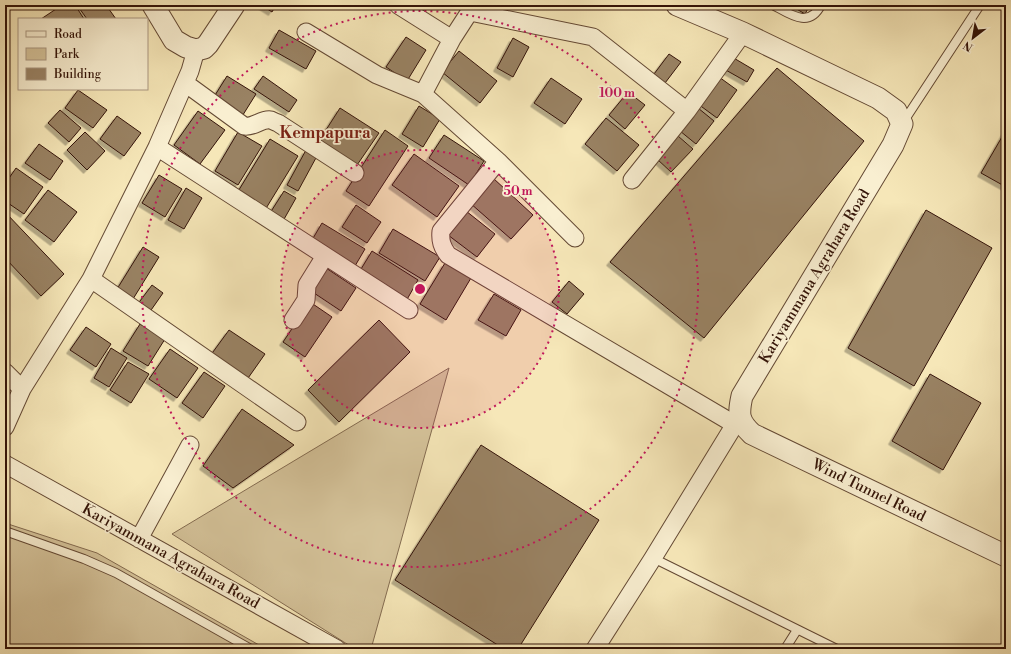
<svg xmlns="http://www.w3.org/2000/svg" width="1011" height="654" viewBox="0 0 1011 654" font-family="'Libre Bodoni',serif">
	<style>
		.green { fill: #d5c39a; stroke: #846c51 }
		.building { fill: #998264; stroke: #341408; filter: url(#shadow) }
		.lines { fill: none; stroke-linecap: round; stroke-linejoin: round }
		.service-casing { stroke: #644934; stroke-width: 10 }
		.minor-casing { stroke: #644934; stroke-width: 19 }
		.tertiary-casing { stroke: #644934; stroke-width: 23 }
		.service { stroke: #f9efd1; stroke-width: 8 }
		.minor { stroke: #f9efd1; stroke-width: 17 }
		.tertiary { stroke: #f9efd1; stroke-width: 21 }
		.ring { fill: none; stroke: #c2185b; stroke-width: 2; stroke-dasharray: 2 4 }
		.labels { text-anchor: middle; stroke-width: 3.5; stroke-linejoin: round; paint-order: stroke }
		.street-label { font-size: 15px; fill: #341408; stroke: #f9efd1 }
		.neighbourhood-label { font-size: 16px; font-weight: bold; fill: #7a1f14; stroke: #f9efd1 }
		.centre { fill: #c2185b; stroke: #f9efd1; stroke-width: 2 }
		.ring-label { font-size: 12px; text-anchor: middle; font-weight: bold; fill: #c2185b; stroke: #f9efd1; stroke-width: 3.5; stroke-linejoin: round; paint-order: stroke }
	</style>
	<defs>
		<filter id="shadow"><feDropShadow dx="-3.5" dy="3.5" stdDeviation="0" flood-color="#0004"/></filter>
	</defs>
	<rect width="100%" height="100%" fill="#f6e7b8"/>
	<filter id="stains"><feTurbulence type="fractalNoise" baseFrequency=".005" numOctaves="4"/><feColorMatrix values="0 0 0 0 .2 0 0 0 0 .09 0 0 0 0 .02 0 0 0 .5 -.17"/></filter>
	<radialGradient id="worn" r=".72"><stop offset=".6" stop-color="#630" stop-opacity="0"/><stop offset="1" stop-color="#630" stop-opacity=".3"/></radialGradient>
	<path class="green" d="M449 368 371 649H355L172 534Z
		M5 523 97 553 266 649H5Z"/>
	<path class="building" d="M62 5H75L84 19H41Z
		M77 5H106L116 19H87Z
		M261 5H276L272 12Z
		M790 5H810L805 14Z
		M279 30 316 51 306 69 269 48Z
		M406 37 426 50 407 81 386 67Z
		M513 38 529 47 513 77 497 68Z
		M459 51 497 81 480 103 442 72Z
		M669 54 681 62 662 87 651 78Z
		M732 57 754 70 747 82 724 69Z
		M777 68 864 141 704 338 610 262Z
		M227 76 256 94 241 118 212 100Z
		M263 76 297 100 289 112 254 89Z
		M719 77 737 90 717 118 698 104Z
		M551 78 582 99 565 124 534 103Z
		M78 90 107 110 93 128 65 108Z
		M628 92 645 105 625 129 609 115Z
		M419 106 440 119 423 147 402 134Z
		M340 108 379 133 355 168 317 144Z
		M698 108 714 121 696 144 680 131Z
		M60 110 81 128 69 142 48 123Z
		M198 111 225 130 200 164 174 145Z
		M117 116 141 133 124 156 100 139Z
		M606 118 639 145 617 171 585 144Z
		M385 130 408 146 369 206 346 191Z
		M1006 130V187L981 173Z
		M85 132 105 151 87 170 67 150Z
		M238 132 262 146 238 185 215 171Z
		M444 135 484 161 469 185 429 158Z
		M678 136 693 149 671 172 657 159Z
		M270 139 298 156 265 210 237 193Z
		M39 144 63 161 50 180 25 163Z
		M306 150 317 156 298 191 287 185Z
		M414 154 459 186 437 217 392 185Z
		M16 168 43 187 24 214 5 201V184Z
		M159 175 182 189 165 217 142 203Z
		M493 178 533 215 511 239 470 203Z
		M186 188 202 198 184 229 168 220Z
		M48 190 77 212 54 242 25 220Z
		M284 191 296 198 283 221 270 213Z
		M356 205 381 222 367 243 342 227Z
		M926 210 992 248 914 386 848 348Z
		M466 211 495 234 477 257 448 235Z
		M5 212 64 274 41 296 5 258Z
		M322 223 365 249 355 266 312 240Z
		M393 229 440 257 425 281 379 253Z
		M143 247 159 257 133 299 117 289Z
		M372 251 418 280 405 303 358 274Z
		M445 263 471 278 446 320 420 304Z
		M326 268 356 288 341 311 311 291Z
		M569 281 584 294 567 314 552 302Z
		M152 285 163 293 149 313 137 305Z
		M494 294 521 310 506 336 478 320Z
		M310 302 332 317 305 357 283 342Z
		M379 320 410 352 339 422 308 390Z
		M140 324 165 339 148 366 123 351Z
		M86 327 111 344 96 367 70 350Z
		M229 330 265 354 246 381 210 356Z
		M111 348 127 358 109 387 94 378Z
		M170 349 198 368 177 398 149 379Z
		M128 362 149 374 131 403 110 390Z
		M204 372 225 386 203 418 182 403Z
		M930 374 981 403 943 470 892 441Z
		M242 409 294 445 233 488 203 466Z
		M481 445 599 520 518 649H504L395 580Z"/>
	<g class="lines">
		<g class="service-casing">
			<path id="service" d="M773 5C790 14 809 29 821 5
				M904 121 980 5
				M5 531 84 559 116 573 251 649
				M653 558 837 649
				M785 649 797 630"/>
		</g>
		<g class="minor-casing">
			<path id="minor" d="M398 5 452 39
				M470 12 593 37 687 111
				M306 32 377 75 423 94 498 161 575 238
				M185 83 244 126C254 128 262 118 271 120 273 121 275 122 278 123L355 173
				M423 94 452 39 474 5
				M157 147 409 310
				M498 161 441 231C440 241 442 247 448 255L734 424
				M632 180 687 111 743 33
				M91 279 297 422
				M293 320 306 300 307 285 325 256
				M5 372 22 389
				M5 427 22 389 91 279 157 147 190 71 196 50
				M5 464 337 649
				M139 539 190 445
				M595 649 653 558 740 416"/>
		</g>
		<g class="tertiary-casing">
			<path id="tertiary" d="M153 5 174 40 186 47 196 50 204 48 208 44 234 5
				M677 5 743 33 878 98 896 111 902 124 893 145 742 396C738 414 738 421 752 434L1006 556"/>
		</g>
		<use href="#service" class="service"/>
		<use href="#minor" class="minor"/>
		<use href="#tertiary" class="tertiary"/>
	</g>
	<circle cx="420" cy="289" r="139" fill="#c2185b" fill-opacity=".12"/>
	<g class="ring">
		<circle cx="420" cy="289" r="139"/>
		<circle cx="420" cy="289" r="278"/>
	</g>
	<g class="labels">
		<g class="street-label">
			<text transform="translate(814 276) rotate(-59)" y="5">Kariyammana Agrahara Road</text>
			<text transform="translate(869 490) rotate(26)" y="5">Wind Tunnel Road</text>
			<text transform="translate(171 556) rotate(29)" y="5">Kariyammana Agrahara Road</text>
		</g>
		<g class="neighbourhood-label">
			<text x="325" y="138">Kempapura</text>
		</g>
	</g>
	<circle cx="420" cy="289" r="6" class="centre"/>
	<g class="ring-label">
		<text x="617" y="97">100 m</text>
		<text x="518" y="195">50 m</text>
	</g>
	<rect width="1011" height="654" fill="none" stroke="#f6e7b8" stroke-width="20"/>
	<rect x="6" y="6" width="999" height="642" fill="none" stroke="#341408" stroke-width="2"/>
	<rect x="10" y="10" width="991" height="634" fill="none" stroke="#341408"/>
	<rect x="18" y="18" width="130" height="72" fill="#f9efd1" stroke="#aa9781"/>
	<rect x="26" y="31" width="20" height="6" fill="#f9efd1" stroke="#aa9781"/>
	<text x="54" y="38" font-size="12" fill="#341408">Road</text>
	<rect x="26" y="48" width="20" height="12" fill="#d5c39a" stroke="#aa9781"/>
	<text x="54" y="58" font-size="12" fill="#341408">Park</text>
	<rect x="26" y="68" width="20" height="12" fill="#998264" stroke="#aa9781"/>
	<text x="54" y="78" font-size="12" fill="#341408">Building</text>
	<g transform="translate(973 38) rotate(211)" stroke="#f9efd1" stroke-width="3" paint-order="stroke">
	<path d="M0-3L7 15L0 10L-7 15Z" fill="#341408"/>
	<text y="-6" font-size="11" font-weight="bold" text-anchor="middle" fill="#341408">N</text>
	</g>
	<rect width="100%" height="100%" filter="url(#stains)"/>
	<rect width="100%" height="100%" fill="url(#worn)"/>
</svg>
